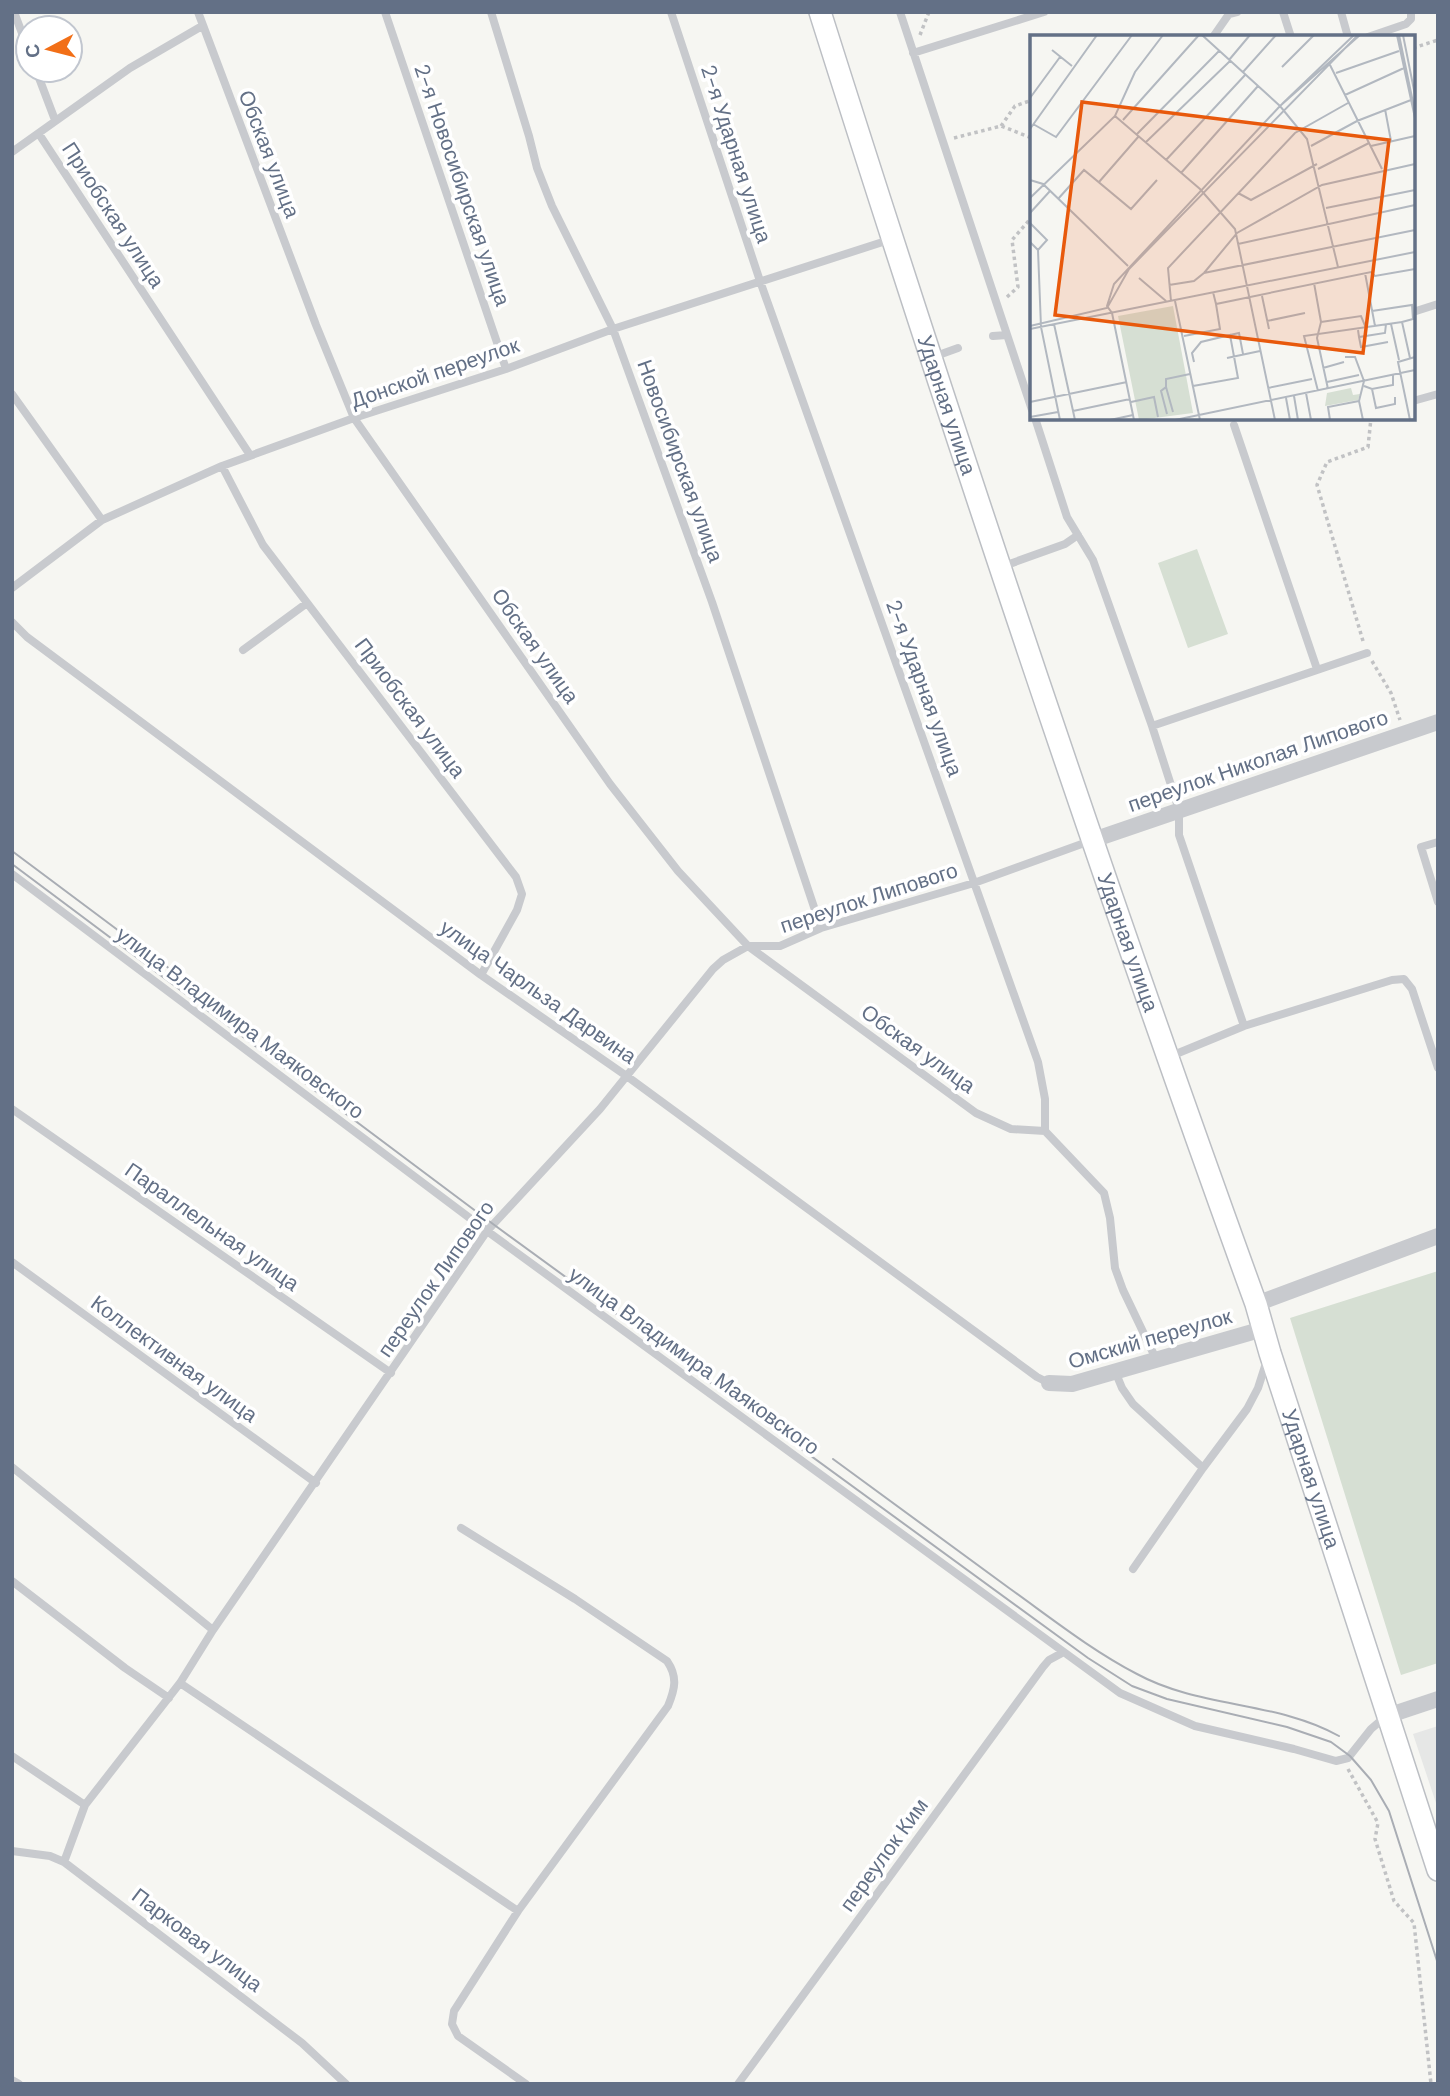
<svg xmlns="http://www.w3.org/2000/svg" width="1450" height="2096" viewBox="0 0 1450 2096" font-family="'DM Sans',sans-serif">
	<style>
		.built { fill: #e6e7e6 }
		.green { fill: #d6dfd3 }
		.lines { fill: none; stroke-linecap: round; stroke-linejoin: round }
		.secondary-casing { stroke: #bcbfc4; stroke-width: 24 }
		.path { stroke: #c1c2c4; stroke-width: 3.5; stroke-dasharray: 3.5 3.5; stroke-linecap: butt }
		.lane { stroke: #c8cace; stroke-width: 8 }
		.street { stroke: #c8cace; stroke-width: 16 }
		.secondary { stroke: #fff; stroke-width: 21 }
		.tram { stroke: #a9adb4; stroke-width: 2 }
		.labels { text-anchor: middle; stroke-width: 7; stroke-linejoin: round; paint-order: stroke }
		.street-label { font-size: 21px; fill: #637086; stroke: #fff }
		.inset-road { fill: none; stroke: #b2b8c0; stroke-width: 2 }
		.view { fill: #e8590c; fill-opacity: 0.15; stroke: #e8590c; stroke-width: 3.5 }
		.inset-edge { fill: none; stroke: #637086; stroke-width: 3.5 }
	</style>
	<rect width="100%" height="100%" fill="#f6f6f2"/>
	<path class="built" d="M1438 1726V1809L1413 1734Z"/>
	<path class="green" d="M1197 549 1228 634 1188 648 1158 563Z
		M1438 1271V1663L1401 1675 1290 1318Z"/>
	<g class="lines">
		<g class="secondary-casing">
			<g id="secondary">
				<path id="s1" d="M820 12C957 445 1101 877 1256 1304L1270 1353 1438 1870"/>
			</g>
		</g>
		<path class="path" d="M920 35 929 12
			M1413 48 1438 40
			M1001 126 1015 106 1032 100
			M954 138 1001 126 1032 138
			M1007 297 1018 287 1012 240 1032 217
			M1363 641 1317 485 1327 462 1368 447 1371 418
			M1372 661 1391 693 1400 720
			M1348 1769 1378 1823 1375 1839 1394 1901 1414 1923 1431 2084"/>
		<path class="lane" d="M14 12 28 49
			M198 12 316 325 354 418 610 784 678 871 748 946 976 1113 1011 1129 1045 1131
			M385 12 506 369
			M491 12 529 136 537 168 552 206 613 329 712 602 821 928
			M671 12 760 281 1038 1062 1045 1099V1131L1104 1193 1110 1218 1115 1268 1123 1290 1156 1359
			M900 12 1032 410
			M1283 12 1291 37
			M1341 12 1348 37
			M1213 37 1229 14 1237 12
			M1368 37 1406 24 1411 19V12
			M913 53 1044 12
			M36 70 55 120
			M39 134 250 455
			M12 152 130 68 202 26
			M1413 312 1438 304
			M993 336 1007 335
			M933 357 958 348
			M12 394 102 520
			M1413 401 1438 394
			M1035 418 1067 517 1093 560 1152 726 1179 810V835L1244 1026 1171 1056
			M1234 425 1317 669
			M222 466 263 545 516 877 522 894 517 910 481 975
			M1001 567 1065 544 1078 535
			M12 588 102 520 222 466 354 418 506 369 613 329 892 239
			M12 622 27 637 481 975 628 1077 1037 1377 1049 1383
			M243 650 307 603
			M1152 726 1367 653
			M1438 842 1421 847 1438 902
			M12 874 487 1231 1120 1693 1195 1726 1294 1749 1336 1761 1348 1758 1371 1729 1385 1717
			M1244 1026 1392 980 1404 979 1412 989 1438 1068
			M12 1109 391 1373
			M12 1262 316 1483
			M1115 1371 1122 1388 1133 1404 1203 1468
			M12 1467 213 1630
			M461 1528 575 1599 667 1661C678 1677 675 1689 668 1706L518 1911 454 2011 452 2024 458 2036 526 2084
			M1133 1569 1203 1468 1247 1409 1258 1388 1267 1360
			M12 1581 125 1668 169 1698
			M180 1683 518 1911
			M12 1756 85 1805
			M12 1851 50 1856 64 1862 302 2043 346 2084
			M64 1862 85 1805 180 1683 213 1630 487 1231 600 1109 713 969 723 960 748 946H780L821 928 974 883 1090 841
			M12 2080 19 2084
			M738 2084 1043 1667 1049 1660 1062 1653"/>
		<path class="street" d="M1093 840 1438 722
			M1256 1304 1438 1236
			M1049 1383 1072 1384 1263 1329
			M1387 1716 1438 1699"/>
		<use href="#secondary" class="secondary"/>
		<path class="tram" d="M12 851 194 987
			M12 864 493 1224 1088 1658 1132 1686 1167 1699 1287 1727 1331 1742 1350 1756 1371 1780 1389 1811 1438 1964
			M833 1459C892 1502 951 1545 1009 1588 1051 1618 1091 1650 1137 1674 1199 1708 1277 1701 1339 1736"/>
	</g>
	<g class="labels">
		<g class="street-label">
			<text transform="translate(269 154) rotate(69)" y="7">Обская улица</text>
			<text transform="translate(736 154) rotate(72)" y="7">2-я Ударная улица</text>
			<text transform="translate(462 185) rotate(71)" y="7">2-я Новосибирская улица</text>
			<text transform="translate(113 215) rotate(57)" y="7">Приобская улица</text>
			<text transform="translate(435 373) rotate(-19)" y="7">Донской переулок</text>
			<text dy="7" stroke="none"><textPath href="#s1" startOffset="413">Ударная улица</textPath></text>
			<text transform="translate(680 461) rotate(70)" y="7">Новосибирская улица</text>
			<text transform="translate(535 646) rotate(55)" y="7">Обская улица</text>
			<text transform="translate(924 688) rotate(70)" y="7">2-я Ударная улица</text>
			<text transform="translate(410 708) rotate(53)" y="7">Приобская улица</text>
			<text transform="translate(1258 761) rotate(-19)" y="7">переулок Николая Липового</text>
			<text transform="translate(869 898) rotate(-18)" y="7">переулок Липового</text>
			<text dy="7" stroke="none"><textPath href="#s1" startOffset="980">Ударная улица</textPath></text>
			<text transform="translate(538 992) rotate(35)" y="7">улица Чарльза Дарвина</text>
			<text transform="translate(240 1023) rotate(37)" y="7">улица Владимира Маяковского</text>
			<text transform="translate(918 1049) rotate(36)" y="7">Обская улица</text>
			<text transform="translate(212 1227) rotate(35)" y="7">Параллельная улица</text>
			<text transform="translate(436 1279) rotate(-55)" y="7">переулок Липового</text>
			<text transform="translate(1150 1339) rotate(-16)" y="7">Омский переулок</text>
			<text transform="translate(174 1359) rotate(36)" y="7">Коллективная улица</text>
			<text transform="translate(694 1361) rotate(36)" y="7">улица Владимира Маяковского</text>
			<text dy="7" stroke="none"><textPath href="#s1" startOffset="1547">Ударная улица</textPath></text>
			<text transform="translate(884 1855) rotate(-54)" y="7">переулок Ким</text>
			<text transform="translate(197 1940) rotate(37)" y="7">Парковая улица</text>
		</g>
	</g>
	<g transform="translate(1030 35)">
		<rect width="385" height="385" fill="#f6f6f2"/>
		<path d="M143 271 163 378 109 385 88 281ZM321 353 323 360 330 359 328 365 295 371 297 358Z" fill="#d6dfd3"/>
		<path class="inset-road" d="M172 0 250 71 277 104 308 232M367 0 385 83M369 0 385 77M373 0 385 60M22 15 42 31M199 25 220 0M300 30 352 134M252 32 284 0M213 37 246 0M306 38 369 16M315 60 374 33M0 63 30 22M252 69 324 0M355 74 361 106M85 81 170 154 205 194 245 385M93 85 169 0M3 89 26 102 102 0M0 94 67 0M107 99 189 16M116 107 200 26M281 111 327 86 381 65M341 111 385 101M136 125 216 39M288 134 339 108M151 138 228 51M0 145 13 149 98 231M69 147 109 101M208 158 221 165 287 129M0 163 85 81 105 37 133 0M28 164 54 135 101 174 127 145M296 173 385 155M0 178 20 156M0 188 17 205 8 215M0 207 8 215 11 292 30 385M208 209 385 170M174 238 207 198 292 150 385 129M335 238 345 291M109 243 136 266M284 248 291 287 287 303 298 354M139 250 164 246 174 238 385 195M183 257 186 269 341 237 345 241 385 234M232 261 239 294M141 266 138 233 265 98 318 68M145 266 170 385M342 276 382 270 383 284 372 287 380 323M237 286 275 278M291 287 331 281 336 293M24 289 45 385M361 289 369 325M0 291 77 273 99 234 328 0M0 294 385 217M328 295 329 302 355 298 356 289M200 300 209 298 213 319M154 301 190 294 186 269M329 302 331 312 358 307M315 322H325L334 346 329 366 333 385M385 322 368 327 380 385 385 384M197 323 230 316M293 333 314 327M297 347 329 340M163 351 208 343 200 300 171 307 162 318 164 327M334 351 342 354 363 350V340M136 352 143 377M238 353 282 344M342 354 346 373 365 369V362M288 356 274 301 372 287M276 358 281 385M264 361 268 385M256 363 260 385M0 367 97 347M101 367 124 362 128 382M43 376 100 364M137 379 131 356 136 352V344L160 339M0 382 28 377M80 385 103 380M104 385 82 278 77 271 84 249 250 71 330 0M145 385 385 335M300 385 298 372 329 366"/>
		<path class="view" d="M52 67 359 105 333 318 25 280Z"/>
		<rect width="385" height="385" class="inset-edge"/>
	</g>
	<rect width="1450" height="2096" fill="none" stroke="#637086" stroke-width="28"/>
	<g transform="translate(49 49) rotate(263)"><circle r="33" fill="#ffffff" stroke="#c1c6cf" stroke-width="2"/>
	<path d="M0-5L12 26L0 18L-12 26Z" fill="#f26f17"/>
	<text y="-10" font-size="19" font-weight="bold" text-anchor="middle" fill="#637086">С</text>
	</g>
</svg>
